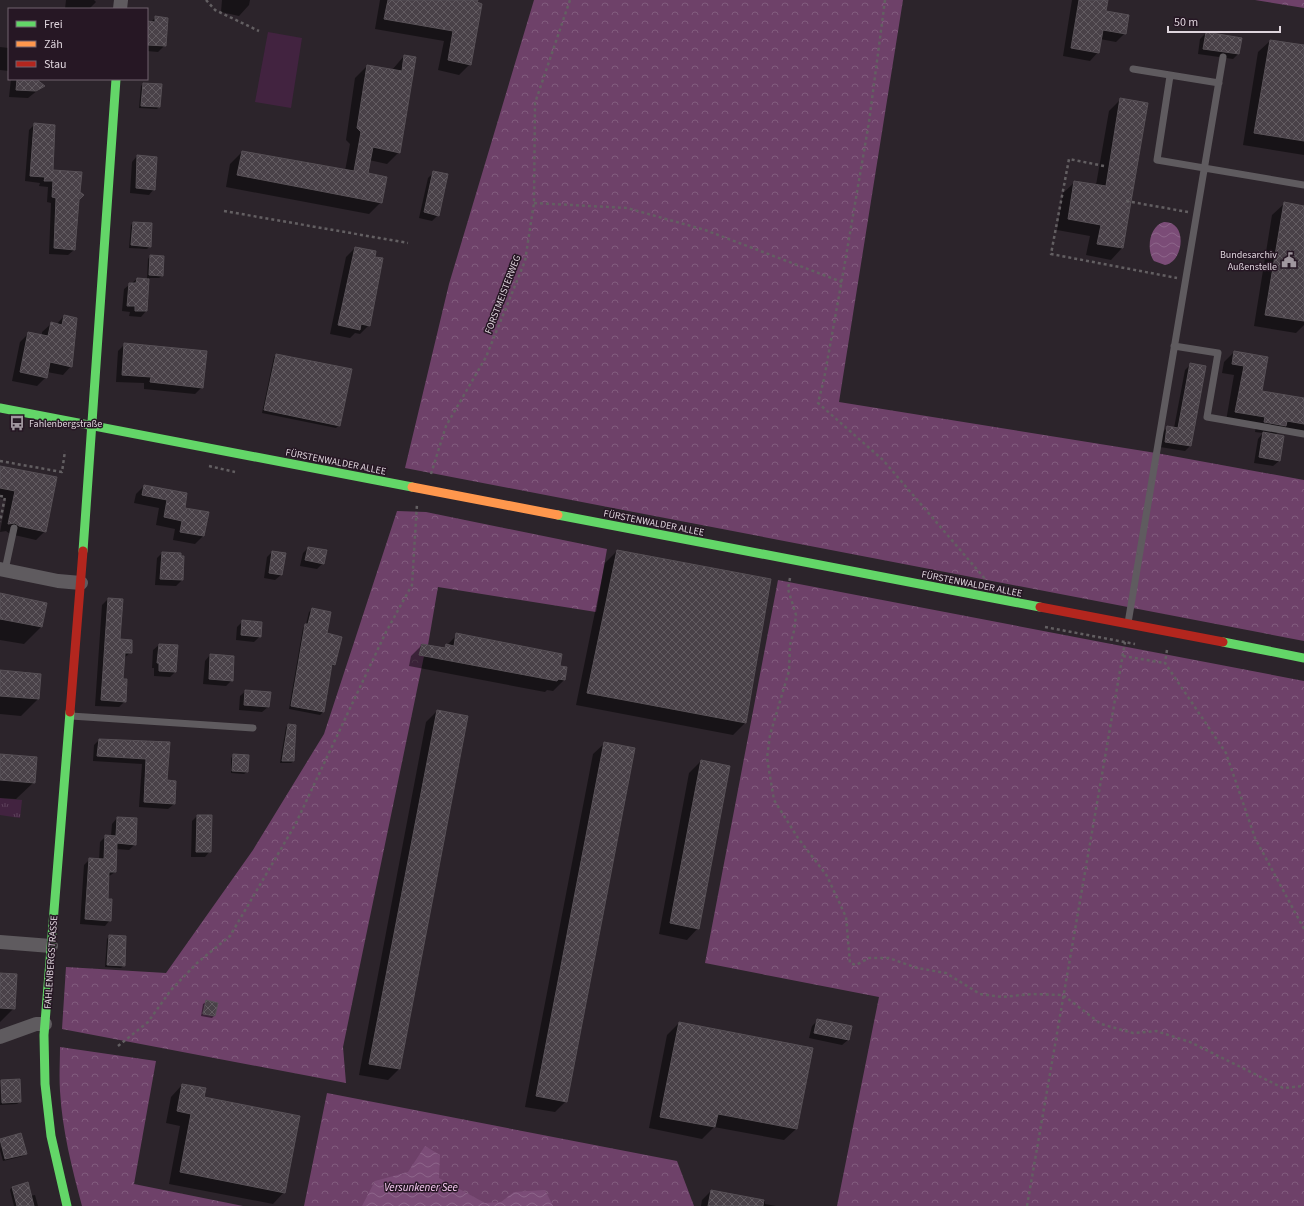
<svg xmlns="http://www.w3.org/2000/svg" width="1304" height="1206" viewBox="0 0 1304 1206" font-family="'Source Sans 3',sans-serif">
	<style>
		.green { fill: #422340 }
		.forest { fill: url(#forest-crowns) }
		.park { fill: url(#park-tufts) }
		.water { fill: url(#water-waves) }
		.shadow { fill: #0007 }
		.building { fill: url(#building-cross-hatch); stroke: #575056 }
		.lines { fill: none; stroke-linecap: round; stroke-linejoin: round }
		.path { stroke: #635f62; stroke-width: 2.5; stroke-dasharray: 3 3; stroke-linecap: butt }
		.lane { stroke: #5f5b5f; stroke-width: 7 }
		.street { stroke: #5f5b5f; stroke-width: 14 }
		.fast { stroke: #63d668; stroke-width: 9 }
		.slow { stroke: #ff974d; stroke-width: 9 }
		.jam { stroke: #b3261e; stroke-width: 9 }
		.labels { text-anchor: middle; stroke-width: 3; stroke-linejoin: round; paint-order: stroke }
		.poi-label { font-size: 10px; fill: #dfd5dd; stroke: #261724; text-anchor: end }
		.street-label { font-size: 10px; fill: #dfd5dd; stroke: #261724 }
		.water-label { font-size: 11px; font-style: italic; fill: #fdcff7; stroke: #261724 }
	</style>
	<defs>
		<pattern id="forest-crowns" width="20" height="18" patternUnits="userSpaceOnUse"><rect width="20" height="18" fill="#6e4169"/><path d="M2 6a3 3 0 1 1 6 0M12 15a3 3 0 1 1 6 0" fill="none" stroke="#825c7e"/></pattern>
		<pattern id="park-tufts" width="24" height="20" patternUnits="userSpaceOnUse"><rect width="24" height="20" fill="#422340"/><path d="M3 7l-1-3M5 7V3M7 7l1-3M15 17l-1-3M17 17v-4M19 17l1-3" fill="none" stroke="#5d425b"/></pattern>
		<pattern id="water-waves" width="16" height="10" patternUnits="userSpaceOnUse"><rect width="16" height="10" fill="#7b4c77"/><path d="M0 5q4-4 8 0t8 0" fill="none" stroke="#8d658a"/></pattern>
		<pattern id="building-cross-hatch" width="8" height="8" patternUnits="userSpaceOnUse"><rect width="8" height="8" fill="#494148"/><path d="M0 0l8 8M0 8l8-8" fill="none" stroke="#635c62"/></pattern>
	</defs>
	<rect width="100%" height="100%" fill="#2c242b"/>
	<path class="green" d="M268 32 302 38 291 108 255 102Z"/>
	<path class="forest" d="M534 0H903L839 402 1156 453 1304 480V641L405 468 449 284Z
		M1255 0H1304V8Z
		M397 511 426 512 607 549 596 612 438 587 428 645 421 644 419 655 424 656 343 1047 346 1083 62 1029 66 967 166 973 253 850 324 734Z
		M778 580 1304 681V1206H837L879 997 705 963Z
		M60 1047 156 1061 134 1184 243 1206H82C72 1169 62 1129 60 1091 59 1076 60 1062 60 1047Z
		M327 1093 677 1161 694 1206H304Z"/>
	<path class="park" d="M0 798 22 800 20 818 0 815Z"/>
	<path class="water" d="M1164 222C1188 221 1184 262 1165 265L1154 261C1146 250 1149 226 1164 222Z
		M425 1146 440 1155 439 1178 485 1203 501 1202 514 1192 545 1190 553 1206H362L375 1181 408 1172Z"/>
	<path class="shadow" d="M66 0H94L96 2 89 9H65Z
		M222 0H250L249 5 239 16 221 12Z
		M380 0H469L470 64 459 75 438 70 444 41 375 29Z
		M1072 0H1107L1105 11 1125 33 1116 42 1100 39 1098 52 1090 61 1063 56Z
		M156 17 167 18 164 46 158 52 147 51V23L151 22Z
		M1206 33 1238 54 1233 59 1198 54 1200 39Z
		M1270 41 1304 46V155L1243 145 1258 52Z
		M0 47 9 48V71L0 70Z
		M404 56 399 152 387 164 369 160 367 174 381 202 369 214 226 187 230 164 242 152 345 171 350 144 346 140 355 78 367 66 392 70Z
		M11 79H38V82L43 86 28 98 9 97Z
		M143 84 159 107 157 109 139 108 141 86Z
		M1121 99 1147 104 1122 248 1111 260 1086 255 1090 236 1057 230 1063 193 1075 182 1096 185 1109 111Z
		M35 124 52 171 78 200 74 250 68 255 49 254 51 203 47 202 48 187 39 186 40 183 25 181 29 130Z
		M137 156 154 189 149 195 130 193 132 162Z
		M434 172 438 215 432 221 419 218 428 178Z
		M1284 204 1304 207V325L1296 333 1254 326 1272 215Z
		M133 223 150 246 147 249 129 248 131 225Z
		M355 248 369 325 360 334 355 333 350 338 330 334 346 257Z
		M150 256 162 257V276L159 278H148L146 311 141 317 129 316 130 312 122 311 124 289 137 279H147L148 259Z
		M64 316 71 366 63 375 47 372 46 377 37 386 12 381 20 342 29 333 42 336V332L51 324 56 325Z
		M125 344 202 387 195 394 144 389V383L116 382 118 351Z
		M1234 352 1267 358 1261 392 1304 399V435L1280 431 1275 435 1283 436 1279 461 1273 466 1254 463 1258 439 1263 433 1255 432 1256 426 1226 421 1234 375 1222 373 1224 362Z
		M276 355 339 425 336 428 262 413 274 357Z
		M1191 364 1190 446 1185 451 1160 447 1162 433 1168 427 1174 428 1185 370Z
		M0 467 45 531 36 540 10 534 6 531 0 532 6 500 0 498Z
		M144 486 183 509 203 536 195 544 173 540 175 529 156 525 159 508 134 503 136 494Z
		M308 548 323 563 317 569 300 566 303 553Z
		M617 551 770 580 745 723 733 735 576 705 605 563Z
		M272 552 281 575 275 580 264 578 267 557Z
		M162 553 183 557 182 580 176 586 155 585 157 558Z
		M0 594 46 603 41 627 24 644 0 640Z
		M108 599 119 640 131 652 124 658 122 680 125 701 119 707 95 706 102 605Z
		M312 610 325 634 335 664 331 667 323 712 320 715 289 709 303 628 306 625 309 612Z
		M243 621 260 636 254 642 236 640 237 627Z
		M457 635 559 667 564 680 553 691 547 690 545 692 409 666 411 656 422 645 443 649Z
		M159 645 175 672 170 677 154 676V668H152L153 650Z
		M210 655 232 680 226 686 203 684 205 661Z
		M0 671 38 699 21 716 0 714Z
		M246 691 268 707 262 712 239 710 240 696Z
		M437 711 467 717 399 1069 388 1080 359 1075 426 722Z
		M289 725 294 761 291 763H280L286 727Z
		M99 740 169 743 166 781 174 804 168 809 139 807 142 764 93 761 94 745Z
		M605 743 566 1101 555 1112 525 1107 593 754Z
		M0 755 34 782 16 799 0 798Z
		M234 755 247 772 244 774 231 773V758Z
		M701 761 698 928 687 940 659 934 689 773Z
		M197 816 210 851 205 857H191L192 821Z
		M117 818 135 844 129 850 116 849 115 872 108 877 107 900 110 920 105 926 80 924 84 865 89 860H99L100 842 106 836H111L112 824Z
		M109 936 124 965 121 968 105 967 107 939Z
		M0 974 14 1008 0 1022Z
		M206 1002 217 1004 214 1016 212 1018 201 1016 203 1004Z
		M818 1020 848 1040 842 1045 809 1038 812 1026Z
		M679 1023 796 1129 784 1140 714 1127 702 1139 649 1128 667 1035Z
		M1 1081 20 1102 17 1104 0 1105Z
		M182 1085 203 1097 284 1192 273 1204 169 1184 180 1126 166 1123 171 1097Z
		M1 1140 25 1154 23 1156 3 1161 0 1150Z
		M12 1187 30 1196 35 1195 38 1206H14L10 1190Z
		M711 1191 765 1201V1204L776 1206H701L702 1200Z"/>
	<path class="building" d="M388 0H478L477 2 482 4 471 65 448 60 453 31 384 19Z
		M1079 0H1108L1106 11 1129 15 1126 34 1103 30 1099 53 1071 48Z
		M155 16 168 18 166 46 147 45V21L155 22Z
		M1206 32 1242 38 1239 54 1203 49Z
		M1270 40 1304 45V141L1254 133Z
		M404 55 416 57 400 153 373 147 368 173 387 177 382 203 237 175 242 151 354 171 361 132 357 128 367 65 402 71Z
		M17 79H36L45 86 36 91 16 90Z
		M143 83 162 84 160 107 141 106Z
		M1120 98 1148 103 1123 248 1097 244 1101 225 1068 219 1074 181 1106 186Z
		M34 123 55 125 53 170 82 172 80 192 84 195 79 200 75 250 54 248 56 198 52 197 53 181H44L45 177 30 176Z
		M137 155 157 157 155 190 136 188Z
		M433 171 448 174 439 216 424 212Z
		M1284 202 1304 206V321L1265 315Z
		M133 222 152 223 151 247 131 245Z
		M355 247 376 251 375 257 383 258 370 326 361 324 360 330 338 325Z
		M150 255 164 256 163 276 149 275Z
		M137 278 149 279 147 311H135V306H127L129 283H136Z
		M64 315 77 318 72 367 50 362 47 378 20 372 28 332 48 336 51 322 62 325Z
		M124 343 207 351 203 388 150 382 151 377 122 375Z
		M1234 351 1268 357 1262 391 1304 398V424L1287 421 1286 426 1264 422 1265 417 1235 412 1244 366 1232 364Z
		M276 354 352 369 340 426 264 410Z
		M1190 363 1206 366 1191 446 1165 442 1167 426 1178 428Z
		M1263 432 1284 436 1280 461 1259 457Z
		M0 466 57 477 46 532 19 526 15 523 8 524 15 491 0 488Z
		M144 485 187 493 185 508 209 512 204 536 180 532 182 521 164 517 167 500 142 495Z
		M308 547 327 550 324 564 305 560Z
		M617 550 771 579 746 723 587 693Z
		M272 551 286 553 282 575 269 573Z
		M162 552 181 553V556H184L183 580 160 579Z
		M0 593 47 603 42 627 0 619Z
		M108 598 123 599 120 639 132 640V653H125L123 679H127L126 702 101 700Z
		M312 608 331 612 327 633 342 637 335 665 332 664 324 712 291 706 305 624H308Z
		M242 620 262 622 261 637 241 635Z
		M456 633 562 654 560 666 567 667 565 680 558 679 557 681 419 655 422 644 445 648 446 644 454 646Z
		M159 644 178 645 176 672 159 671V663H157Z
		M210 654 234 656 233 681 209 679Z
		M0 670 41 674 39 699 0 696Z
		M245 690 271 692 269 707 244 705Z
		M437 710 468 716 400 1069 369 1064Z
		M288 724 296 725 294 761H282Z
		M99 739 170 742 167 780 176 781 175 804 144 802 146 759 97 756Z
		M604 742 635 748 567 1102 536 1096Z
		M0 754 37 757 35 783 0 780Z
		M233 754 249 755 248 772 232 771Z
		M701 760 730 766 699 929 670 923Z
		M197 815H212L211 852H196Z
		M117 817 137 818 136 845 117 843 116 872H109L108 899H112L111 921 85 919 89 858 104 859 105 835 116 836Z
		M109 935 126 936 125 966 107 965Z
		M0 973 17 974 15 1009 0 1008Z
		M206 1000 218 1003 215 1016 203 1014Z
		M817 1019 852 1026 849 1040 814 1033Z
		M679 1022 813 1048 797 1129 718 1114 715 1127 660 1117Z
		M20 1079 21 1102 2 1103 1 1080Z
		M182 1084 206 1088 204 1097 300 1116 285 1193 180 1172 191 1114 177 1111Z
		M21 1133 27 1154 5 1159 0 1139Z
		M28 1182 34 1206H17L12 1187Z
		M711 1190 764 1200 763 1206H708Z"/>
	<g class="lines">
		<path class="path" d="M206 0 215 10 259 31
			M885 0 869 122 844 268 824 379 818 403 883 460 986 580
			M1104 166 1069 159 1051 254 1177 278
			M1126 201 1188 212
			M534 203 627 208 705 230 842 282
			M224 211 408 243
			M0 461 62 472 65 451
			M209 466 235 472
			M431 474 446 426 486 357 525 261 534 203 535 103 570 0
			M0 496 5 497 0 522
			M790 578 788 589 796 615 794 631 790 645 789 671 770 735 767 758 774 800 798 838 827 876 846 917 850 963 856 965 869 958H889L917 968 946 973 980 994 1002 997 1032 994 1063 995 1101 1024 1133 1033 1156 1031 1190 1042 1283 1088 1304 1086
			M1045 627 1135 644
			M1167 650 1165 663 1226 753 1255 838 1304 929
			M1123 656 1165 663
			M118 1046 148 1022 171 990 197 963 230 936 295 825 386 632 412 585 417 504
			M1027 1206 1125 642"/>
		<path class="lane" d="M1133 69 1219 83
			M1170 76 1157 160 1304 185
			M1174 346 1218 353 1207 417 1304 434
			M5 570 14 528
			M1128 623 1223 57
			M71 716 253 728"/>
		<path class="street" d="M120 9 121 0
			M0 569 58 581 81 583
			M0 942 51 946
			M0 1037 36 1024H45"/>
		<path class="fast" d="M0 408 412 487
			M558 515 1040 607
			M83 551 116 79
			M1223 642 1304 658
			M67 1206 51 1136 45 1084 44 1035 70 712"/>
		<path class="slow" d="M412 487 558 515"/>
		<path class="jam" d="M1040 607 1223 642
			M70 712 83 551"/>
	</g>
	<defs>
		<g id="civic-bare" transform="scale(1.2)"><path d="M-.6-6.5H3V-4.5H.6V-3L4-1V1h2V6H-6V1h2V-1L-.6-3ZM-1.2 2.5V6h2.4V2.5Z" fill="#a0979f" stroke="#261724" stroke-width="2.5" paint-order="stroke"/></g>
		<g id="bus-bare" transform="scale(1.2)"><path d="M-5-6H5V4H4V6H2V4H-2V6H-4V4H-5ZM-3.5-4V0h7V-4ZM-3.5 1.2v1.5H-2V1.2ZM2 1.2v1.5H3.5V1.2Z" fill="#a0979f" stroke="#261724" stroke-width="2.5" paint-order="stroke"/></g>
	</defs>
	<g fill-rule="evenodd">
		<use href="#civic-bare" x="1289" y="260"/>
		<use href="#bus-bare" x="17" y="423"/>
	</g>
	<g class="labels">
		<g class="poi-label">
			<text x="1277" y="258">Bundesarchiv<tspan x="1277" dy="12">Außenstelle</tspan></text>
			<text x="29" y="427" text-anchor="start">Fahlenbergstraße</text>
		</g>
		<g class="street-label">
			<text transform="translate(502 294) rotate(-69)" y="4">FORSTMEISTERWEG</text>
			<text transform="translate(336 461) rotate(11)" y="4">FÜRSTENWALDER ALLEE</text>
			<text transform="translate(654 522) rotate(11)" y="4">FÜRSTENWALDER ALLEE</text>
			<text transform="translate(972 583) rotate(11)" y="4">FÜRSTENWALDER ALLEE</text>
			<text transform="translate(50 962) rotate(-86)" y="4">FAHLENBERGSTRASSE</text>
		</g>
		<g class="water-label">
			<text x="421" y="1191">Versunkener See</text>
		</g>
	</g>
	<rect x="8" y="8" width="140" height="72" fill="#261724" stroke="#70636e"/>
	<rect x="16" y="21" width="20" height="6" fill="#63d668" stroke="#70636e"/>
	<text x="44" y="28" font-size="12" fill="#dfd5dd">Frei</text>
	<rect x="16" y="41" width="20" height="6" fill="#ff974d" stroke="#70636e"/>
	<text x="44" y="48" font-size="12" fill="#dfd5dd">Zäh</text>
	<rect x="16" y="61" width="20" height="6" fill="#b3261e" stroke="#70636e"/>
	<text x="44" y="68" font-size="12" fill="#dfd5dd">Stau</text>
	<path d="M1168 26v6h112v-6" fill="none" stroke="#dfd5dd" stroke-width="2"/>
	<text x="1174" y="26" font-size="12" fill="#dfd5dd" stroke="#261724" stroke-width="3" paint-order="stroke">50 m</text>
</svg>
